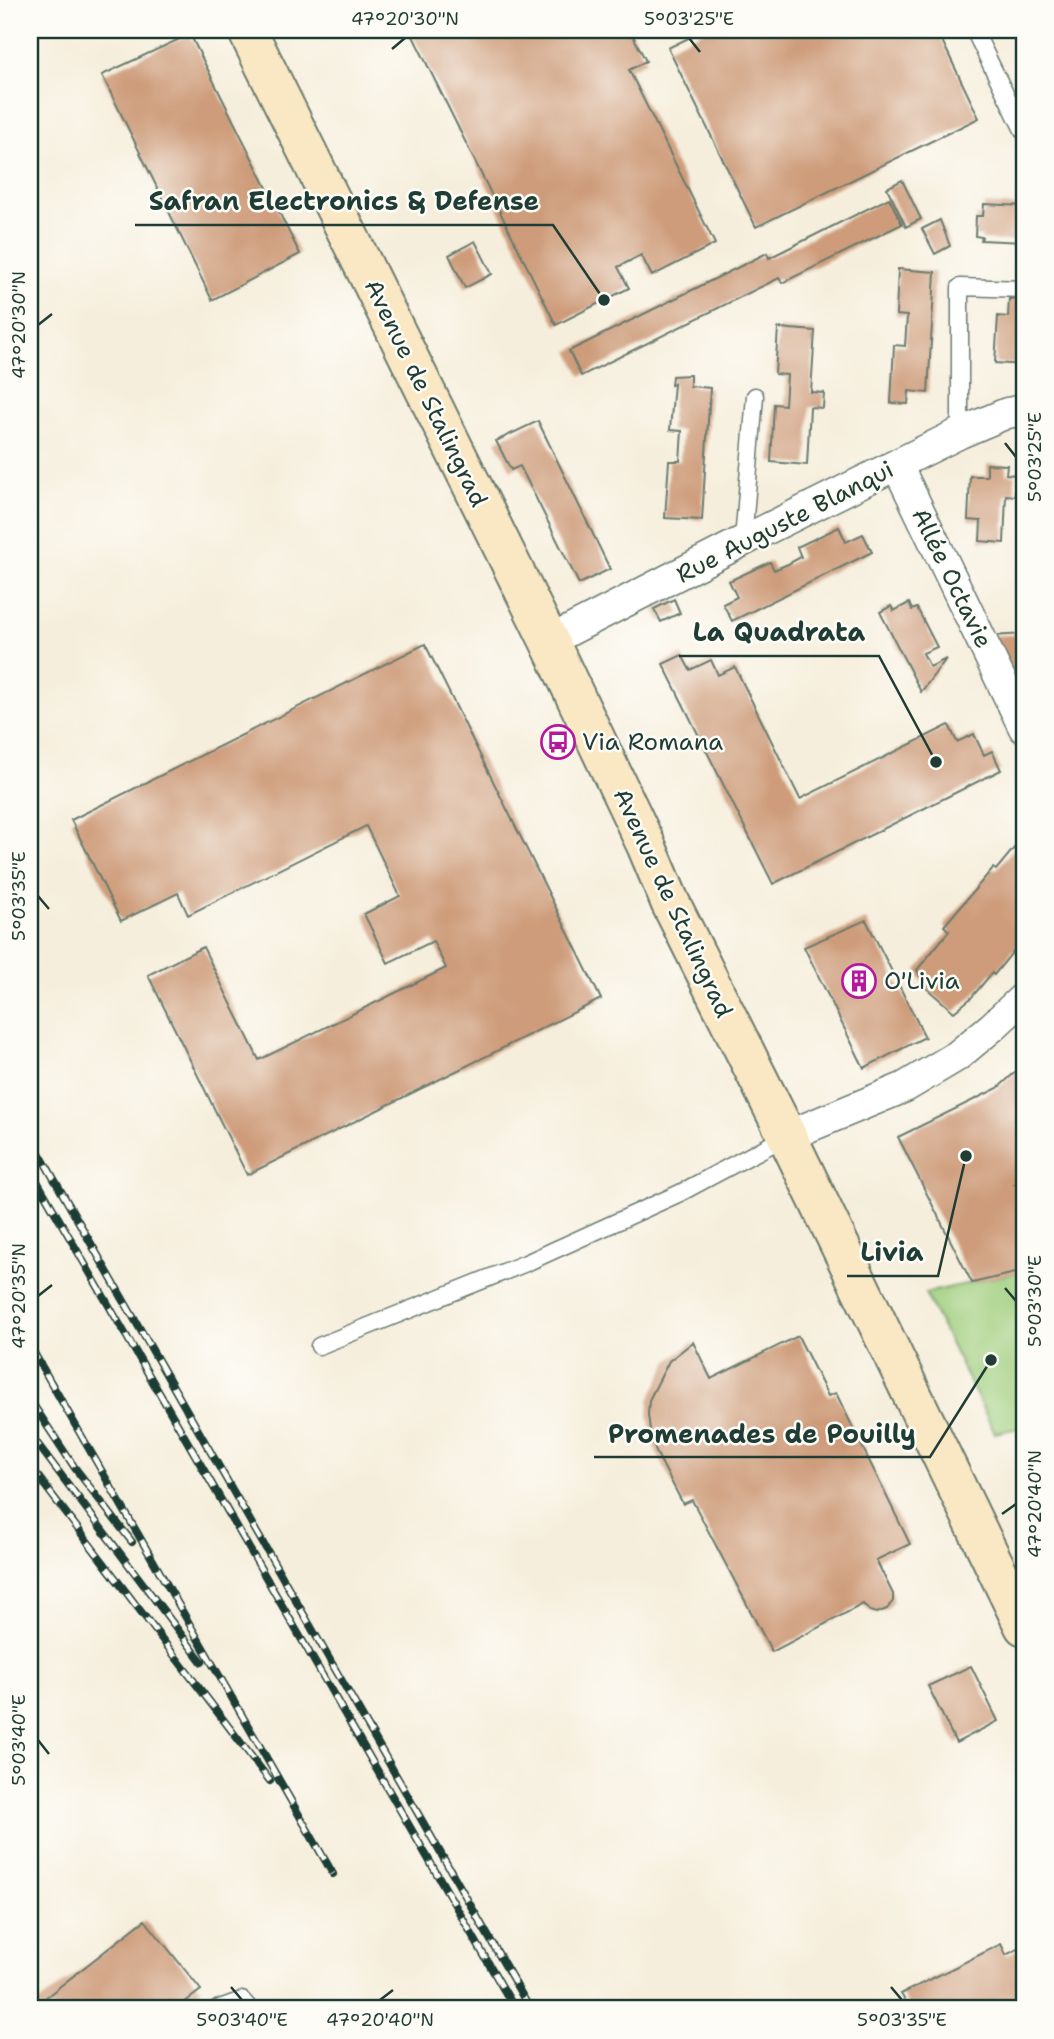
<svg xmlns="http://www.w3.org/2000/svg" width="1054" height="2039" viewBox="0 0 1054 2039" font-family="'Shantell Sans',sans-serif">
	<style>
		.green { fill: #9ecd7b; stroke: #5e8558; stroke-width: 2 }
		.building { fill: #ce9c7a }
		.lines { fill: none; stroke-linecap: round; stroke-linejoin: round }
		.lane-casing { stroke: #6a7b6f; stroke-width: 19 }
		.street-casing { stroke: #6a7b6f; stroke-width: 33 }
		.secondary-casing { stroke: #6a7b6f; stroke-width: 42 }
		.lane { stroke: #fff; stroke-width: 16 }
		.street { stroke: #fff; stroke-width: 30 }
		.secondary { stroke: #fae7c3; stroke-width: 38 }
		.rail-casing { stroke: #1f3d34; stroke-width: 8 }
		.rail { stroke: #fdfcf7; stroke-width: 5; stroke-dasharray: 16; stroke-linecap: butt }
		.ticks { fill: none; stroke: #1f3d34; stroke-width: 2.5 }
		.labels { text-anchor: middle; stroke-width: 5; stroke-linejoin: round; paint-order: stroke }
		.street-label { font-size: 24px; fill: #1f3d34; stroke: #fdfcf7 }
		.poi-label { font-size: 24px; fill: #1f3d34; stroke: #fdfcf7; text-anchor: start }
		.leader { fill: none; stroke: #1f3d34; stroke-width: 2.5 }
		.callout-dot { fill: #1f3d34; stroke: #fdfcf7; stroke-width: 2.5 }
		.callout-label { font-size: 26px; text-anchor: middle; font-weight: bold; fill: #1f3d34; stroke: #fdfcf7; stroke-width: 5; stroke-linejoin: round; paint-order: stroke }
		.neatline { fill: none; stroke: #1f3d34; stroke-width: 2.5 }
		.ticks-label { font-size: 18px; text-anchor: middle; fill: #1f3d34 }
	</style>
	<rect width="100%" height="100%" fill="#fdfcf7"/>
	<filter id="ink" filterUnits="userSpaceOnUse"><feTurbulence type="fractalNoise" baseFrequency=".0143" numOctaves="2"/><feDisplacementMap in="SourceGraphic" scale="14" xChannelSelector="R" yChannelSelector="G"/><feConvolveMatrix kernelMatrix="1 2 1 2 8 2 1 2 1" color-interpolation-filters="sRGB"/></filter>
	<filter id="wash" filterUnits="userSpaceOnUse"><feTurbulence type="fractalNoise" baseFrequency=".00686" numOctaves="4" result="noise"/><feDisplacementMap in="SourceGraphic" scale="28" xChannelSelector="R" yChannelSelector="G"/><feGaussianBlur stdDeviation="1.57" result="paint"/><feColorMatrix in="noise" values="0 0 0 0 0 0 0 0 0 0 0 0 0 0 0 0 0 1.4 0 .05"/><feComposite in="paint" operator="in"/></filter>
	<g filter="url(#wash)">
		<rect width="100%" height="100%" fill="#f6eedc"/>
		<path class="green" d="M1024 1271V1427L995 1433 925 1293Z"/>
		<g id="blocks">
			<path class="building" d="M410 30H630L646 61 629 70 715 244 652 276 641 255 618 267 629 288 556 325Z
				M705 30H937L979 118 756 227 668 48Z
				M190 34 300 254 212 300 102 75Z
				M902 180 921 219 906 227 887 188Z
				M889 198 902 224 782 283 779 278 581 376 569 351 767 253 769 258Z
				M984 204 1024 206V242L981 240 982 237 975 236 976 216H983Z
				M940 220 950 246 935 254 922 229Z
				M475 241 492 274 465 288 449 255Z
				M898 269 935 272 928 393 909 391 908 404 891 403 894 345 905 346 907 316 896 315Z
				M1009 299 1024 300V365L995 363 998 316 1008 317Z
				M778 328 815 331 811 392 824 393 823 408 810 407 807 465 771 462 774 404 785 405 787 375 775 374Z
				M690 375V386L710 388 702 520 665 518 669 461H680L682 431 670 430 674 384 671 385 672 376Z
				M538 421 610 569 579 584 520 466 511 470 496 441Z
				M987 464 1007 465 1006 474 1015 475V496L1006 495 1004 543 980 541 981 521 968 520 970 476H987Z
				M839 527 846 542 863 534 872 552 732 621 723 604 737 597 729 581 770 562 774 570 788 564 801 557 797 547Z
				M674 599 680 613 661 622 654 609Z
				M909 603 912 610 917 608 937 647 923 653 930 667 946 659 921 692 880 612 891 606 894 611Z
				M1024 634V698L993 636Z
				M425 644 601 999 247 1175 148 975 203 947 259 1060 446 968 433 941 388 963 364 914 400 896 366 826 188 915 178 893 121 921 71 820Z
				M682 655 690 670 711 660 718 675 735 667 800 799 949 725 957 742 974 734 984 755 992 751 1001 770 773 884 663 664Z
				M1024 836V938L994 975 992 973 971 998 954 1012 925 987 917 970 949 931 944 926 993 868 996 870Z
				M866 920 925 1037 864 1068 804 947Z
				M1024 1064V1175L1015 1184 1024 1183V1271L972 1283 898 1137 998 1088Z
				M798 1336 828 1396 836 1393 910 1544 876 1560 893 1594V1601L887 1609 877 1613 870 1611 863 1604 772 1652 692 1500 683 1504 656 1452 651 1437 648 1415 649 1400 669 1361 693 1342 711 1379Z
				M971 1666 998 1721 956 1743 928 1686Z
				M145 1920 201 1990 176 2009H31Z
				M1001 1944 1006 1955 1024 1946V2009H910L901 1994Z"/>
		</g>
	</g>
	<g filter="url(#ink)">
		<use href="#blocks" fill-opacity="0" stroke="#6a7b6f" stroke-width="2"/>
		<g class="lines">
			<g class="lane-casing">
				<path id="lane" d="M974 30 1024 132
					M960 433V287L1024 289
					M743 541 755 396
					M319 1346 526 1263 680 1193 787 1136
					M217 2009 242 2000 250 2009"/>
			</g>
			<g class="street-casing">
				<path id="street" d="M897 465 1024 728
					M549 641 743 541 960 433 1007 413 1024 410
					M787 1136 905 1087 957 1056 992 1027 1024 997"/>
			</g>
			<g class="secondary-casing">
				<path id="secondary" d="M247 30 549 641 646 845 670 902 787 1136 1024 1626"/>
			</g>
			<use href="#lane" class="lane"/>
			<use href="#street" class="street"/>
			<use href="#secondary" class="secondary"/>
			<g class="rail-casing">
				<path id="rail" d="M30 1137 530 2009
					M30 1169 515 2009
					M30 1346 333 1874
					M30 1400 75 1468 132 1542
					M30 1434 202 1662
					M30 1466 270 1781"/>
			</g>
			<use href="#rail" class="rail"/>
		</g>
	</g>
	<path class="ticks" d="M689 38 700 52M392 49 405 38M38 325 52 314M1005 443 1016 457M38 896 49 909M1005 1288 1016 1301M38 1296 52 1285M1002 1514 1016 1504M38 1740 49 1754M231 1987 242 2000M891 1987 902 2000M380 2000 393 1990"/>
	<defs>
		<g id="bus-ring" transform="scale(1.75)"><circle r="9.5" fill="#fdfcf7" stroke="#b5179e" stroke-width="1.5"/><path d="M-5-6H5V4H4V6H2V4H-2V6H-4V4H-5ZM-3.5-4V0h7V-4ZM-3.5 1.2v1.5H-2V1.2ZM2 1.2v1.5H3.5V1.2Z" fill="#b5179e"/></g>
		<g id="building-ring" transform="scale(1.75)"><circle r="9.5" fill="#fdfcf7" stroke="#b5179e" stroke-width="1.5"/><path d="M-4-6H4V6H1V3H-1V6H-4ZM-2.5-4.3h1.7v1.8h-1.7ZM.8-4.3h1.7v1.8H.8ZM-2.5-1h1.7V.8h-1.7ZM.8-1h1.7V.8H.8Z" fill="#b5179e"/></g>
	</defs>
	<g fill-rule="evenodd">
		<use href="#bus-ring" x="558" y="742"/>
		<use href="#building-ring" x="859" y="981"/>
	</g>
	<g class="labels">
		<g class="street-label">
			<text transform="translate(426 393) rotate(64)" y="8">Avenue de Stalingrad</text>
			<text transform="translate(785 522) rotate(-27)" y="8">Rue Auguste Blanqui</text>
			<text transform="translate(952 578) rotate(64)" y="8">Allée Octavie</text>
			<text transform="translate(673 903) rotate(65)" y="8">Avenue de Stalingrad</text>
		</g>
		<g class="poi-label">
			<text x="582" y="750">Via Romana</text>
			<text x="884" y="989">O'Livia</text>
		</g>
	</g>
	<path class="leader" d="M604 300L553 225H135M936 762L879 656H679M966 1156L938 1276H847M991 1360L930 1457H594"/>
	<g class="callout-dot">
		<circle cx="604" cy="300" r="7"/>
		<circle cx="936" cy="762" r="7"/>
		<circle cx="966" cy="1156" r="7"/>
		<circle cx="991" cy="1360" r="7"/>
	</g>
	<g class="callout-label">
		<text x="344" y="210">Safran Electronics &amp; Defense</text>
		<text x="779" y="641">La Quadrata</text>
		<text x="892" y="1261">Livia</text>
		<text x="762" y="1443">Promenades de Pouilly</text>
	</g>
	<rect width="1054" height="2039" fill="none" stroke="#fdfcf7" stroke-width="77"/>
	<rect x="38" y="38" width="978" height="1962" class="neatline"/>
	<g class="ticks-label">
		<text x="405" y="25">47°20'30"N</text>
		<text x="689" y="25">5°03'25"E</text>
		<text transform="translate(19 325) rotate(-90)" y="6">47°20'30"N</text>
		<text transform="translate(1035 457) rotate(-90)" y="6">5°03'25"E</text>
		<text transform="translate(19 896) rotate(-90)" y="6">5°03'35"E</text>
		<text transform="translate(19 1296) rotate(-90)" y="6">47°20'35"N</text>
		<text transform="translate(1035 1301) rotate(-90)" y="6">5°03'30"E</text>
		<text transform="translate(1035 1504) rotate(-90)" y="6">47°20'40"N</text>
		<text transform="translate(19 1740) rotate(-90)" y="6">5°03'40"E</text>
		<text x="242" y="2026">5°03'40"E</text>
		<text x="380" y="2026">47°20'40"N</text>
		<text x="902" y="2026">5°03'35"E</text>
	</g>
</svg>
